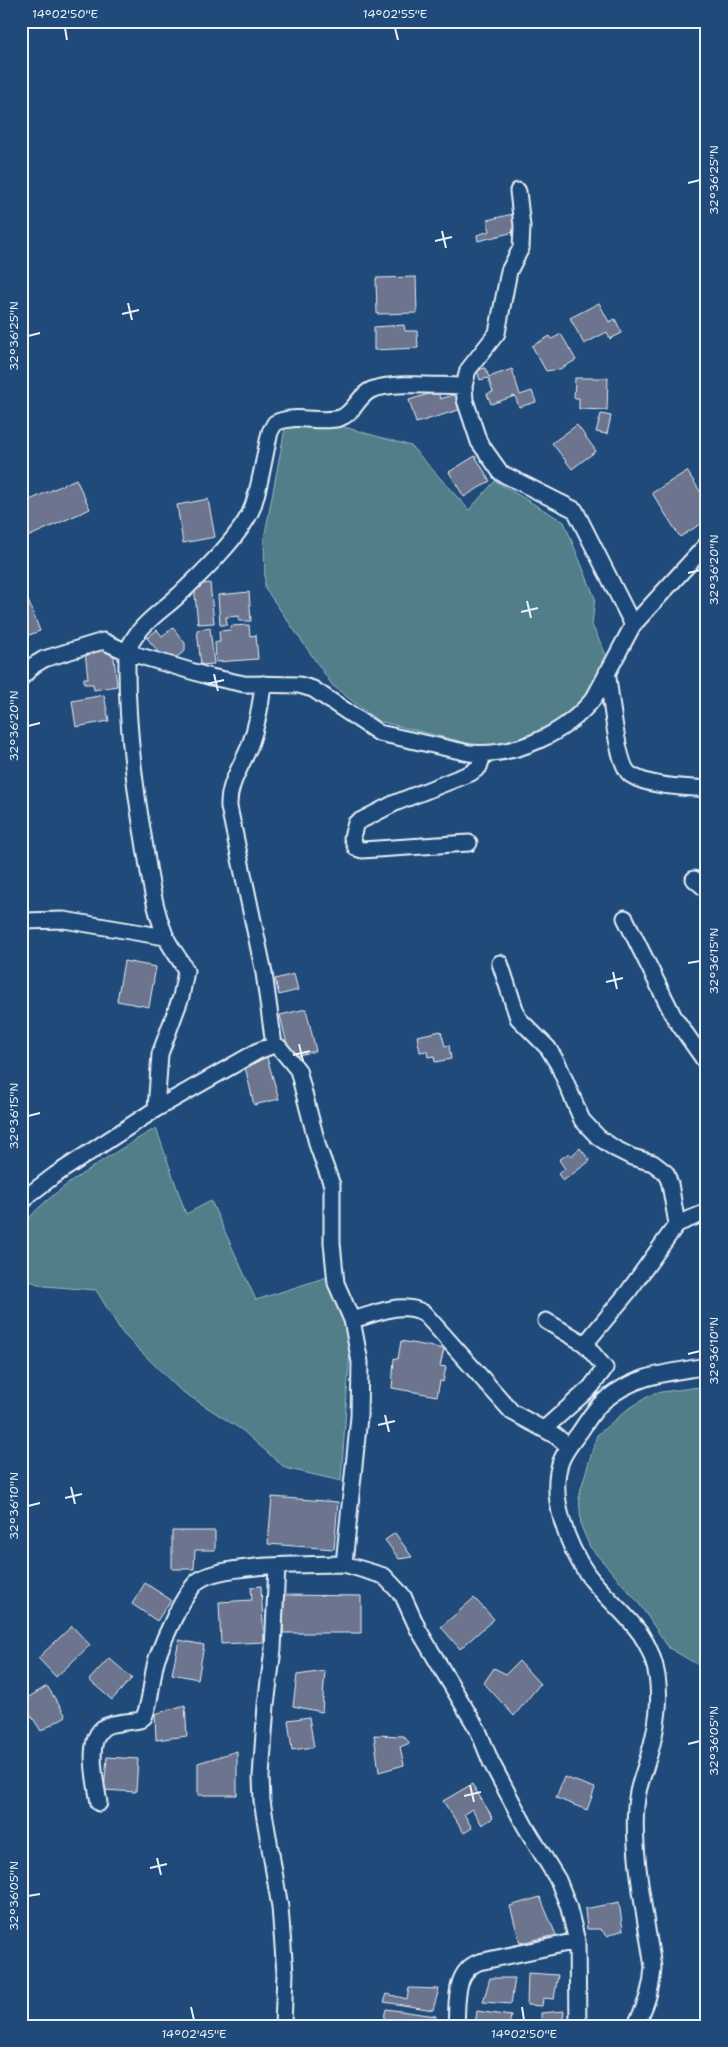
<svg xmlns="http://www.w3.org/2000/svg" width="728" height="2047" viewBox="0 0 728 2047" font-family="'Shantell Sans',sans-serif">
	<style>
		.green { fill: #517e88; stroke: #9cb8c0 }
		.building { fill: #6c748d; stroke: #e8f1f8 }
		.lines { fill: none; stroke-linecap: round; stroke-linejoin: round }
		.minor-casing { stroke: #e8f1f8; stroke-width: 19 }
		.minor { stroke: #1f4a7a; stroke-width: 15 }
		.ticks { fill: none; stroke: #e8f1f8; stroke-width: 2 }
		.neatline { fill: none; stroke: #e8f1f8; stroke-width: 2 }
		.ticks-label { font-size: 12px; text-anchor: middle; fill: #e8f1f8 }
	</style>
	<rect width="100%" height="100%" fill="#1f4a7a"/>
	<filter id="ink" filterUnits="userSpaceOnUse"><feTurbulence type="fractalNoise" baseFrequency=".02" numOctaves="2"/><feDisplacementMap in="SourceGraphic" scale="10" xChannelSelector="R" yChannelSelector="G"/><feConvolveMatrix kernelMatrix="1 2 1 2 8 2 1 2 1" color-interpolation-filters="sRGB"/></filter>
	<g filter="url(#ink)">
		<path class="green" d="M330 423 411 446 469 510 495 481 564 522 595 598 592 625 609 661 591 699 535 734 487 748 378 721 333 686 265 588 264 539 285 428Z
			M156 1128 186 1214 211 1201 256 1300 327 1277 351 1335 341 1481 285 1468 242 1430 180 1390 123 1334 96 1290 44 1286 21 1278C21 1264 18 1245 21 1232 30 1201 127 1145 156 1128Z
			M707 1386V1670L669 1648 638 1602 590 1547 581 1526 579 1495 597 1435 629 1408 654 1393Z"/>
		<path class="building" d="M517 213 522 230 478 241 477 235 490 231 487 220Z
			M416 277 417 313 377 314 376 278Z
			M599 303 609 322 615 319 622 333 610 339 607 332 584 344 570 318Z
			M404 325 405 331H417L418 348 374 350V327Z
			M561 334 576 360 560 369 546 371 532 346 550 336 552 339Z
			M485 368 489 377 512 369 520 395 532 391 536 402 519 407 515 396 491 404 487 394 493 392 488 378 480 380 477 370Z
			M575 378H608L607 410 579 409V398H574Z
			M438 391 440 399 460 393 465 408 416 423 409 400Z
			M601 414 611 416 607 434 596 432Z
			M577 425 596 451 572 469 552 443Z
			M475 456 490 481 464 497 449 472Z
			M687 471 707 502V520L680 537 652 493Z
			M76 479 90 509 23 539 21 535V504Z
			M208 499 215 537 183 543 177 505Z
			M210 583 214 623 198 624 194 585Z
			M24 590 40 631 21 638V591Z
			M249 592 251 621H239V616L226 617 227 625H220L218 595Z
			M249 625 250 636 256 635 258 659 216 662 215 642H220L219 631 230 630 231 626Z
			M173 628 185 643V651L174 659 169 656 164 659 147 638 157 630 162 636Z
			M210 628 214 664 201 665 197 630Z
			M113 649 117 686 94 690 93 684H84V678H88L85 652Z
			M104 695 109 721 76 727 72 701Z
			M124 961 156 967 149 1007 117 1001Z
			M294 974 298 990 279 995 275 979Z
			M306 1009 316 1051 290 1057 280 1015Z
			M441 1031 445 1046 449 1045 451 1059 435 1062 434 1056 428 1057 427 1051 420 1052 417 1036Z
			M266 1054 279 1099 254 1105 243 1058Z
			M580 1148 590 1161 563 1181 558 1174 565 1169 559 1160 569 1153 571 1156Z
			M401 1341 444 1349 440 1366 446 1367 443 1382 440 1381 437 1396 392 1388 394 1358 398 1359Z
			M272 1497 338 1502 334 1549 268 1544Z
			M172 1531H215V1550H195L194 1569H172Z
			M395 1533 412 1557 399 1559 385 1540Z
			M145 1583 171 1600 157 1621 132 1604Z
			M261 1586 264 1642 221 1644 219 1602 252 1600 251 1587Z
			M284 1595 361 1596V1633H283Z
			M474 1598 494 1619 460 1649 441 1627Z
			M72 1626 90 1645 56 1677 38 1658Z
			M179 1640 204 1645 198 1679 172 1674Z
			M109 1658 132 1678 112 1700 89 1680Z
			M519 1661 540 1684 514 1716 484 1683 494 1668 506 1674Z
			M325 1671 322 1712 293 1706 297 1675Z
			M47 1686 66 1716 41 1731 22 1701Z
			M185 1705 187 1736 156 1740 155 1714Z
			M309 1717 314 1747 292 1750 288 1720Z
			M374 1735 403 1736 410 1743 400 1747 404 1765 379 1772Z
			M237 1751V1795H198V1763Z
			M107 1757 138 1759 136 1792 104 1790Z
			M564 1777 595 1788 587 1810 556 1798Z
			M472 1784 493 1818 482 1825 472 1809 464 1814 472 1828 464 1833 443 1801Z
			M540 1897 556 1935 520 1943 510 1906Z
			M619 1902 623 1930 607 1936 600 1929H587L585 1909Z
			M528 1973 558 1975 554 1999 543 1998 542 2006 527 2005Z
			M490 1978H515L511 2004 483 2002Z
			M409 1988 439 1989 433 2010 384 2002 387 1994 407 1999Z
			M386 2009 436 2016 434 2026H382Z
			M477 2011 511 2016 509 2026H475Z
			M564 2011 562 2026H523L541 2023V2013Z"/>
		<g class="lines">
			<g class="minor-casing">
				<path id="minor" d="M518 191 522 226 521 248 509 271 497 333 468 370 464 386 465 400 479 442 501 473 575 510 633 625
					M607 672C611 692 616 766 631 775 649 787 686 787 707 789
					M21 678 34 665 44 659 103 641 127 652 211 677 244 684 299 685 313 689 379 733 469 753C516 757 565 734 594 698L633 625 707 544
					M263 684C261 705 257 725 250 745 242 766 228 783 229 807L264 973 274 1045
					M469 843 362 850 356 848 352 837 356 823 395 803 471 773 479 767 483 755
					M694 879 707 890
					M625 918 674 1017 707 1064
					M21 921 64 920 165 937
					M500 963 518 1018 548 1048 558 1064 582 1120 598 1137 614 1148 632 1157 653 1163 666 1173 670 1184 677 1224
					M156 1109 160 1054 181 997 186 971C180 958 170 948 165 935 153 905 149 873 144 841 133 778 126 716 127 652 137 625 160 613 180 594 202 573 243 534 253 506 261 482 264 457 270 432L275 423C296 413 319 424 340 418 354 413 358 396 371 390 395 381 437 386 464 386
					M21 1204 30 1194 55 1175 156 1109 258 1051 274 1045 279 1047 298 1070 318 1147 332 1185V1243L336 1283 352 1320 360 1362 359 1417 344 1564 384 1576 403 1596 418 1629 478 1730 491 1762 525 1826 558 1880 568 1905 577 1941 578 2026
					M352 1320C376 1314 402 1300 424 1313L512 1412 556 1436 568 1446
					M585 1344 628 1292 677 1224 707 1212
					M544 1429 591 1387 605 1368 585 1344 546 1321
					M277 1566 273 1649 266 1705 261 1777 262 1801 280 1907 285 1973 283 2026
					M99 1803C96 1783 83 1733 109 1725 119 1722 130 1722 140 1720L144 1717C152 1700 151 1677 157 1658 164 1639 183 1594 198 1581 220 1563 314 1565 344 1564
					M456 2026C458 2003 453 1972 479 1962L577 1941
					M635 2026C646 2007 652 1988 653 1967 646 1919 630 1844 637 1798 638 1787 643 1776 646 1765 655 1737 662 1706 657 1676 649 1626 615 1611 588 1575 568 1547 548 1496 561 1461 565 1451 572 1442 579 1433 587 1422 594 1408 605 1400 637 1374 668 1373 707 1366"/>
			</g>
			<use href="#minor" class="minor"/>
		</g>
	</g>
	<path class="ticks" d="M65 28 67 40M395 28 398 40M688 183 700 180M442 231 446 248M435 241 452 237M128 303 132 320M122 314 139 310M28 336 40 333M688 573 700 570M527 601 531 618M521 612 538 608M214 674 218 691M207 684 224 680M28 726 40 723M688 963 700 961M613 972 617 989M606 982 623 978M299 1044 303 1061M293 1055 310 1051M28 1116 40 1113M688 1354 700 1351M385 1415 389 1432M378 1425 395 1421M71 1487 75 1504M65 1498 82 1494M28 1506 40 1503M688 1744 700 1741M470 1785 474 1802M464 1796 481 1792M157 1858 161 1875M150 1868 167 1864M28 1896 40 1894M191 2007 194 2020M522 2007 524 2020"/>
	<rect width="728" height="2047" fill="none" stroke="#1f4a7a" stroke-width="55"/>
	<rect x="28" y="28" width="672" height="1992" class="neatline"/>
	<g class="ticks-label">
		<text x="65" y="18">14°02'50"E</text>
		<text x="395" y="18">14°02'55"E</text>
		<text transform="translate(714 180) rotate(-90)" y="4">32°36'25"N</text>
		<text transform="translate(14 336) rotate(-90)" y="4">32°36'25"N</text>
		<text transform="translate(714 570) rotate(-90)" y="4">32°36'20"N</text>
		<text transform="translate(14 726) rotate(-90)" y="4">32°36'20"N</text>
		<text transform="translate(714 961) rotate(-90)" y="4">32°36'15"N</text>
		<text transform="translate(14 1116) rotate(-90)" y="4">32°36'15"N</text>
		<text transform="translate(714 1351) rotate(-90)" y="4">32°36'10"N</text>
		<text transform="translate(14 1506) rotate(-90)" y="4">32°36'10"N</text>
		<text transform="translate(714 1741) rotate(-90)" y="4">32°36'05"N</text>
		<text transform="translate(14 1896) rotate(-90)" y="4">32°36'05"N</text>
		<text x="194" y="2038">14°02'45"E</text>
		<text x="524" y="2038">14°02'50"E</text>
	</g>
</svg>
